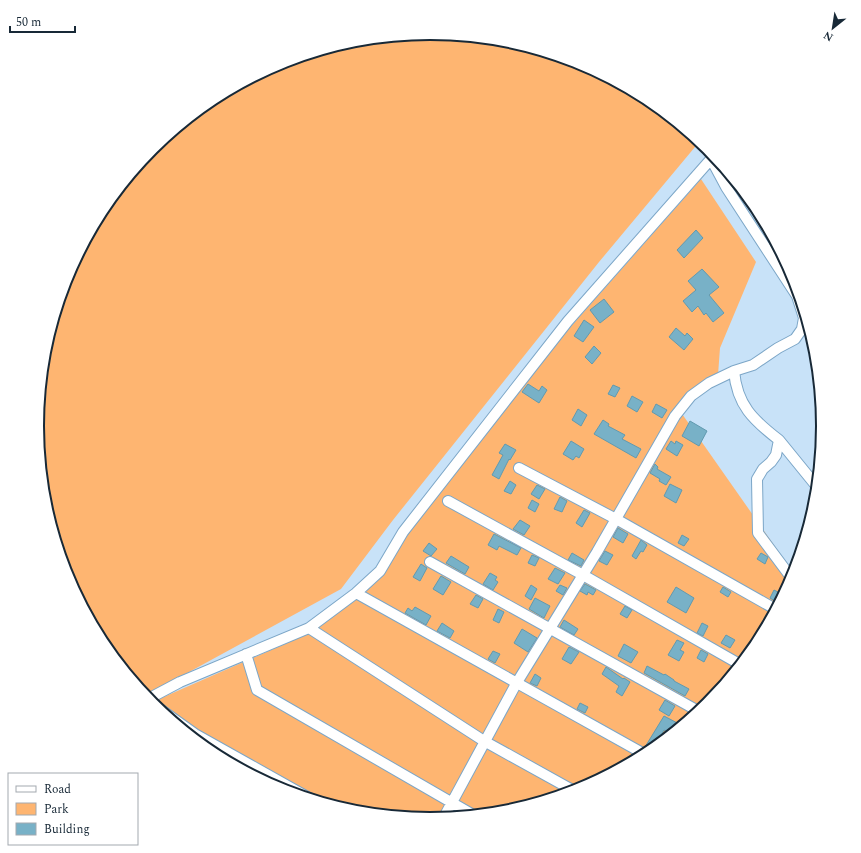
<svg xmlns="http://www.w3.org/2000/svg" width="861" height="853" viewBox="0 0 861 853" font-family="Spectral,serif">
	<style>
		.green { fill: #feb571 }
		.building { fill: #78b1c7; stroke: #619aaf }
		.lines { fill: none; stroke-linecap: round; stroke-linejoin: round }
		.street-casing { stroke: #7ca6c7; stroke-width: 12 }
		.street { stroke: #fff; stroke-width: 10 }
		.rim { fill: none; stroke: #182937; stroke-width: 2 }
	</style>
	<rect width="100%" height="100%" fill="#c8e2f8"/>
	<path class="green" d="M431 33 507 41 581 63 649 99 700 141 599 262 393 520 341 589 145 696 103 645 67 577 45 503 37 426 45 350 67 276 103 208 152 148 212 99 280 63 354 41Z
		M701 179 756 262 720 348 718 375 680 411 795 575 758 645 709 705 649 754 581 790 507 812 430 820 354 812 280 790 212 754 152 705 150 703 312 632 344 607 405 535 566 332Z"/>
	<path class="building" d="M696 230 703 238 684 258 677 250Z
		M702 269 719 287 709 295 724 313 713 322 706 313 704 315 698 306 692 312 683 301 696 290 688 281Z
		M604 299 614 312 600 323 590 310Z
		M584 320 594 327 583 342 574 336Z
		M676 328 685 336 687 333 693 339 684 350 669 337Z
		M594 346 601 353 592 364 585 357Z
		M528 384 539 391 542 386 547 390 539 403 522 392Z
		M613 385 620 388 615 397 608 394Z
		M632 396 643 402 637 412 627 406Z
		M656 404 667 410 662 418 652 412Z
		M578 409 587 415 581 426 572 420Z
		M603 420 609 424 608 426 625 435 622 439 641 449 636 458 594 434Z
		M690 421 707 431 699 446 682 436Z
		M571 441 584 449 579 458 576 456 573 460 563 454Z
		M671 441 675 444 676 441 683 445 677 456 666 449Z
		M505 444 516 450 510 460 509 459 499 479 492 475 503 455 499 453Z
		M655 464 658 467 657 469 671 477 666 485 659 481 660 479 650 473Z
		M510 481 516 485 511 494 504 491Z
		M670 484 682 490 676 503 664 496Z
		M537 485 545 489 539 499 531 494Z
		M560 497 567 501 562 512 554 509Z
		M532 500 539 504 535 512 528 508Z
		M584 510 590 513 582 527 576 523Z
		M520 520 530 526 524 535 513 529Z
		M618 528 628 534 623 543 613 537Z
		M494 534 521 548 517 555 499 546 497 550 488 545Z
		M682 535 689 539 684 546 678 543Z
		M641 540 647 545 643 552 641 551 636 559 632 556Z
		M429 543 437 549 431 556 423 551Z
		M605 551 613 555 607 565 599 561Z
		M572 553 584 560 581 566 568 560Z
		M761 553 768 557 765 564 757 559Z
		M532 555 539 558 535 566 528 563Z
		M451 556 469 567 465 574 446 563Z
		M421 564 427 568 420 581 413 577Z
		M555 568 565 573 558 584 548 579Z
		M490 573 497 577 495 580 498 582 493 590 483 584Z
		M441 576 451 582 443 595 433 589Z
		M585 584 596 590 593 595 588 592 587 595 580 591Z
		M531 585 537 589 531 600 525 596Z
		M560 585 567 588 563 595 556 591Z
		M676 587 694 598 686 613 667 602Z
		M723 587 731 592 728 597 720 592Z
		M774 590 782 594 778 603 770 598Z
		M476 595 483 599 478 608 470 604Z
		M535 598 550 606 544 618 529 609Z
		M625 606 632 610 627 618 620 614Z
		M415 607 431 616 426 625 405 613 408 608 412 611Z
		M498 609 504 612 499 623 493 620Z
		M564 620 578 629 574 635 560 627Z
		M442 623 454 631 450 638 437 631Z
		M702 623 708 626 703 636 697 633Z
		M522 629 537 638 528 652 514 643Z
		M726 635 735 640 730 648 721 643Z
		M677 640 684 643 680 650 684 652 679 661 668 655Z
		M624 644 638 652 631 663 618 656Z
		M569 647 579 652 571 664 562 659Z
		M701 650 708 654 704 662 697 658Z
		M493 651 500 654 495 663 488 659Z
		M647 666 664 675 665 674 674 680V681L689 689 685 696 644 673Z
		M606 667 623 679 624 678 630 682 622 696 616 692 619 686 602 674Z
		M535 674 541 678 537 686 530 683Z
		M665 700 675 706 669 716 659 710Z
		M580 703 588 707 585 713 577 709Z
		M664 716 683 726 672 735 664 730 652 752 645 747Z"/>
	<g class="lines">
		<g class="street-casing">
			<path id="street" d="M734 371C737 405 753 420 779 440L776 455 771 462 763 469 757 479 758 533 793 580
				M779 440 818 488
				M519 468 616 519 777 610
				M448 501 583 575 741 665
				M430 562 700 712
				M356 593 646 755
				M309 628 484 741 576 792
				M246 654 257 690 475 816
				M148 699 180 682 309 628 356 593 380 571 403 532 568 321 711 159 713 154
				M150 702 195 734 311 799
				M443 819 516 684 597 552 675 416 691 396 709 383 734 371 753 365 778 348 795 339 802 329 804 318 797 296 726 187 711 159"/>
		</g>
		<use href="#street" class="street"/>
	</g>
	<path d="M0 0H861V853H0ZM44 426a386 386 0 1 1 772 0a386 386 0 1 1-772 0Z" fill="#fff" fill-rule="evenodd"/>
	<path class="rim" d="M44 426a386 386 0 1 1 772 0a386 386 0 1 1-772 0Z"/>
	<rect x="8" y="773" width="130" height="72" fill="#ffffff" stroke="#a3a9af"/>
	<rect x="16" y="786" width="20" height="6" fill="#ffffff" stroke="#a3a9af"/>
	<text x="44" y="793" font-size="12" fill="#182937">Road</text>
	<rect x="16" y="803" width="20" height="12" fill="#feb571" stroke="#a3a9af"/>
	<text x="44" y="813" font-size="12" fill="#182937">Park</text>
	<rect x="16" y="823" width="20" height="12" fill="#78b1c7" stroke="#a3a9af"/>
	<text x="44" y="833" font-size="12" fill="#182937">Building</text>
	<g transform="translate(833 28) rotate(210)" stroke="#ffffff" stroke-width="3" paint-order="stroke">
	<path d="M0-3L7 15L0 10L-7 15Z" fill="#182937"/>
	<text y="-6" font-size="11" font-weight="bold" text-anchor="middle" fill="#182937">N</text>
	</g>
	<path d="M10 26v6h65v-6" fill="none" stroke="#182937" stroke-width="2"/>
	<text x="16" y="26" font-size="12" fill="#182937" stroke="#ffffff" stroke-width="3" paint-order="stroke">50 m</text>
</svg>
